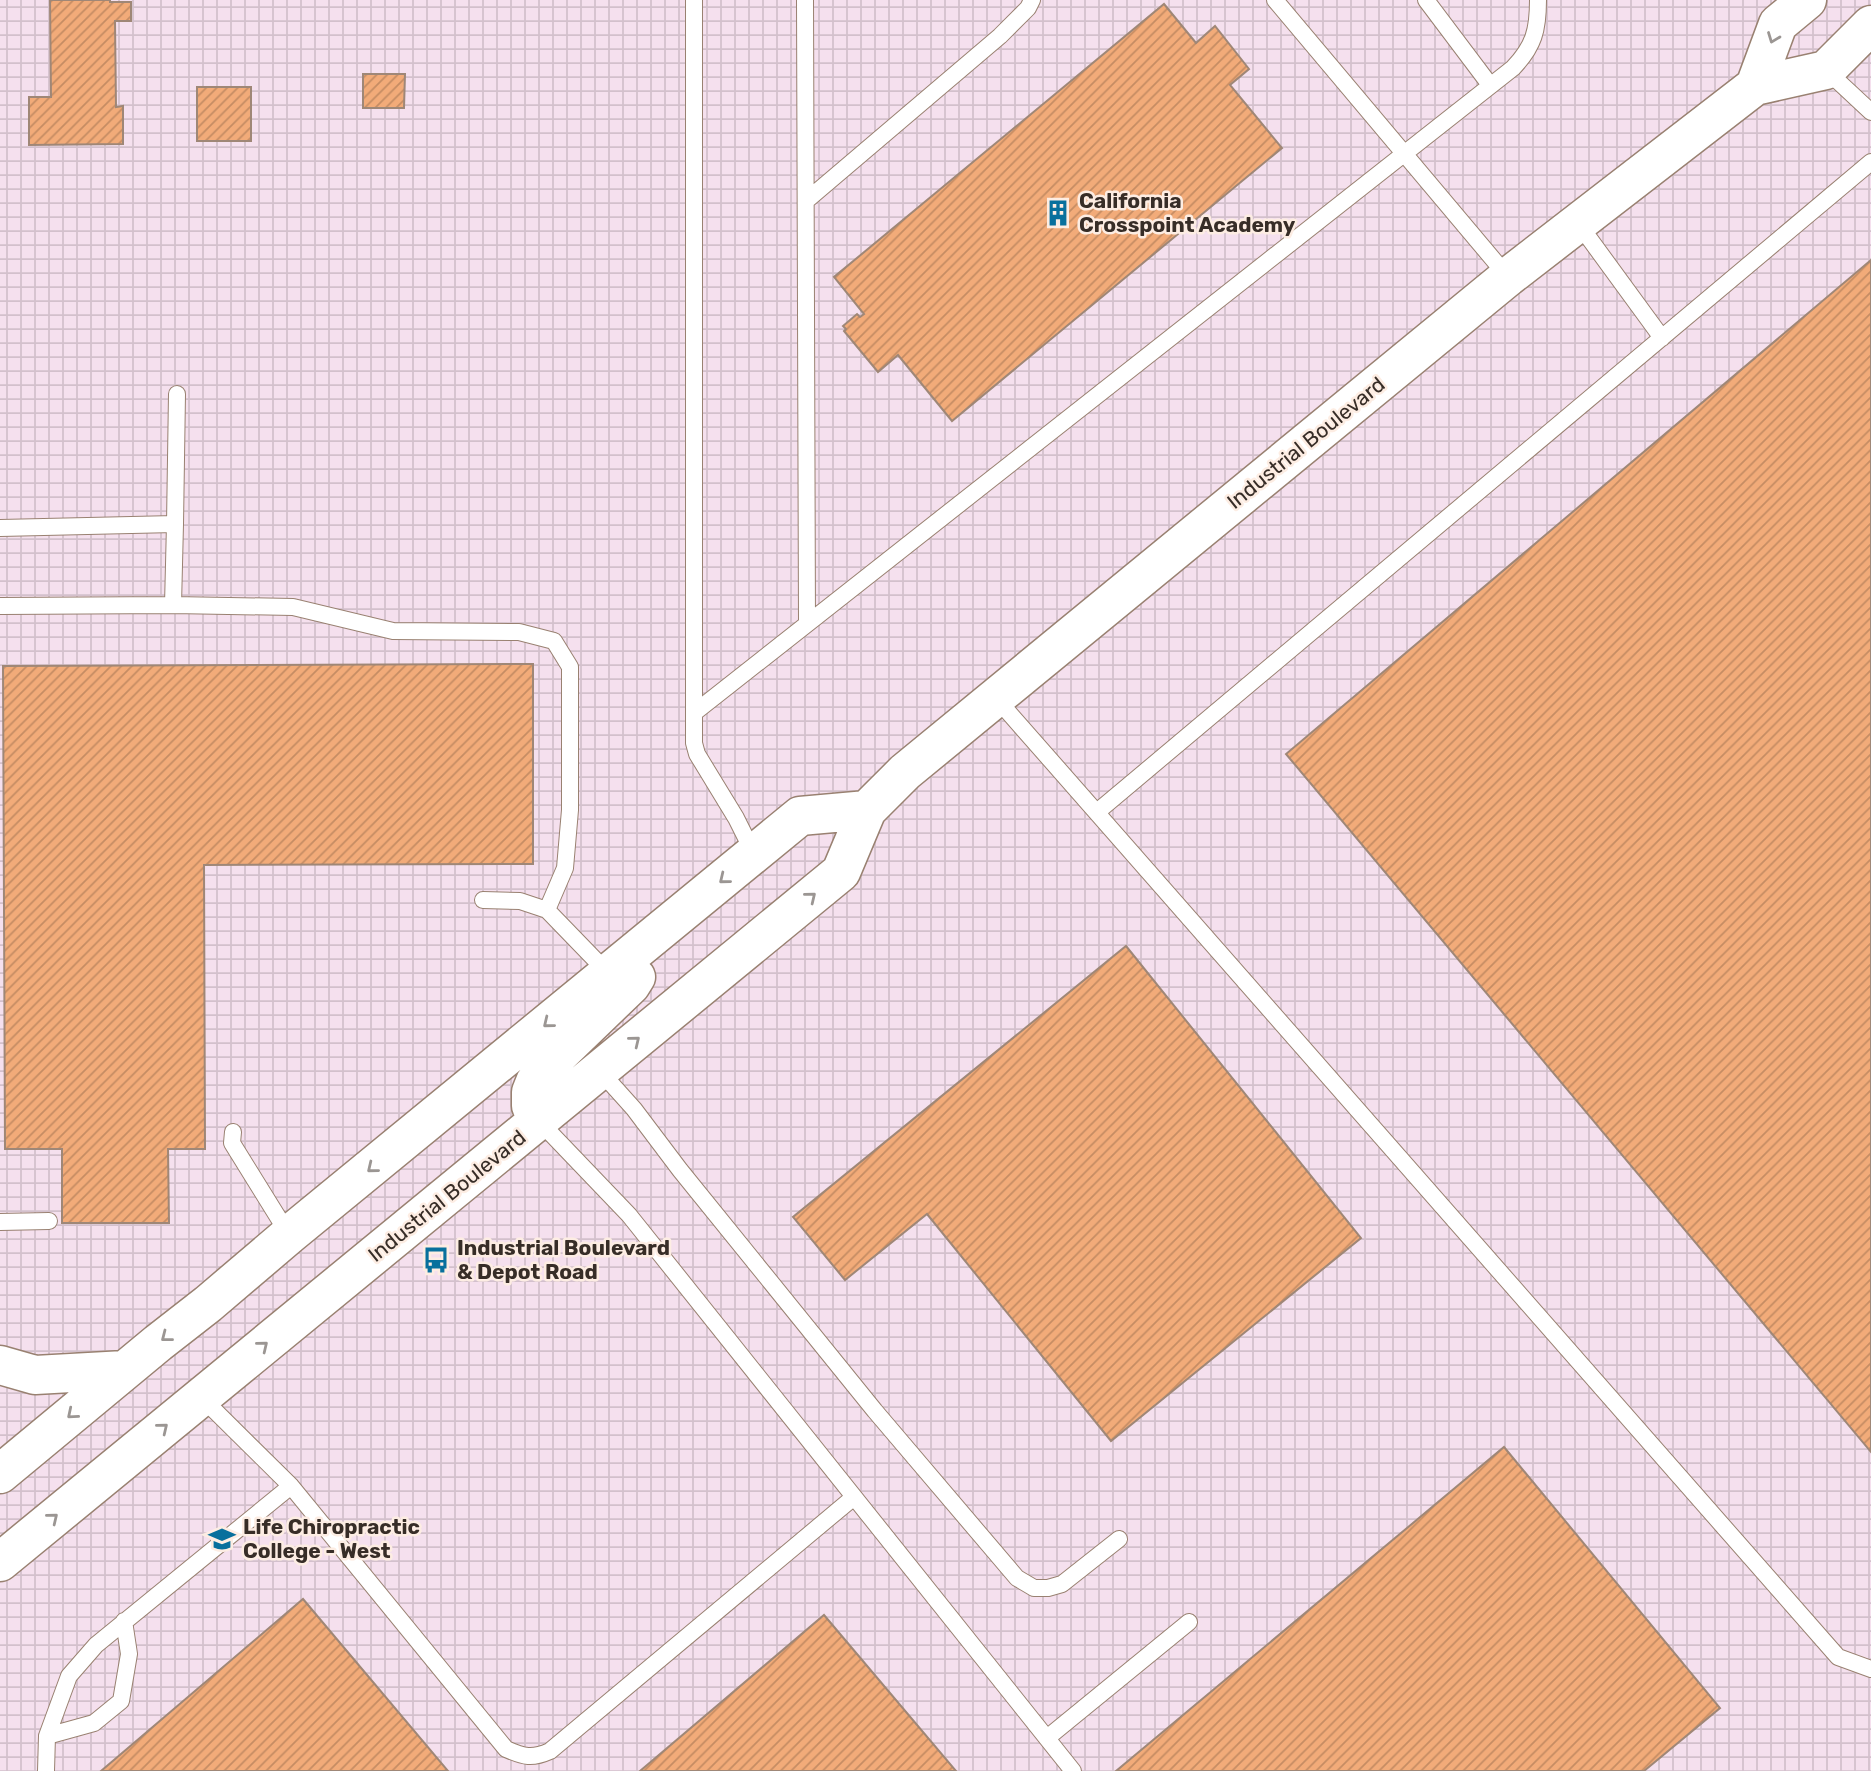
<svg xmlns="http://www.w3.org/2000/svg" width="1871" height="1771" viewBox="0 0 1871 1771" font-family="Rubik,sans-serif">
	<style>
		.industrial { fill: url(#industrial-grid) }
		.building { fill: url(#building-hatch); stroke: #9f8777; stroke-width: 2 }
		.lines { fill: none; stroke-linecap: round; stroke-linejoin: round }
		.lane-casing { stroke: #998171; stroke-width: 18 }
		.secondary-casing { stroke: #998171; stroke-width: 41 }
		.lane { stroke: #fff; stroke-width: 16 }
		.secondary { stroke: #fff; stroke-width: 38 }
		.oneway { stroke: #9b9693 }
		.labels { text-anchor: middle; stroke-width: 5; stroke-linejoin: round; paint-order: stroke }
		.poi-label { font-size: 21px; font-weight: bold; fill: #372d27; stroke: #fdede3; text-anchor: start }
		.street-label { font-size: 21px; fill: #372d27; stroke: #fdede3 }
	</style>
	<defs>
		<pattern id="industrial-grid" width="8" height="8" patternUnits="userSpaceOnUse" patternTransform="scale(1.75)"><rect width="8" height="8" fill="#f5e0ee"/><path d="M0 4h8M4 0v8" fill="none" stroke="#d3c0cc"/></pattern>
		<pattern id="building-hatch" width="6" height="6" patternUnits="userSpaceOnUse" patternTransform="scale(1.75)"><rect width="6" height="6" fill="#f2ab79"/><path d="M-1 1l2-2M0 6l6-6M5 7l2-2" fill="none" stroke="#c58c63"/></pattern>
	</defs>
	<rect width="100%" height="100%" fill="#fdede3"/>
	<path class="industrial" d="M0 0H1871V1771H0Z"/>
	<path class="building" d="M50 0H110V2H131V21H115L116 107 123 106V144L29 145V97H51Z
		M1164 4 1196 43 1215 26 1249 69 1230 85 1282 148 952 421 898 355 878 372 844 331 846 329 843 326 857 314 860 317 864 314 834 277Z
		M363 74H405L404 108H363Z
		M197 87H251V141H197Z
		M1871 260V1452L1286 754Z
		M533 664V864L204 865 205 1149H168L169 1223H62V1149H5L3 666Z
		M1126 946 1361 1238 1111 1441 927 1214 845 1280 793 1217Z
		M1504 1447 1720 1708 1644 1771H1116Z
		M303 1599 448 1771H101Z
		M824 1615 956 1771H640Z"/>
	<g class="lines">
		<g class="lane-casing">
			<path id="lane" d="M694 0V743L697 754 736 818 754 854
				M805 0 807 624
				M1275 0 1508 277
				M1426 0 1490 85
				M1826 70 1871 112
				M806 201 1000 36 1028 8 1032 0
				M1578 223 1662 338
				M0 528 175 524 177 394
				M173 605 175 524
				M0 606 173 605 293 607 393 631 519 632 554 641 570 667V810L565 868 547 910
				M996 698 1838 1657 1871 1669
				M694 713 1513 68C1534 46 1538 30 1538 0
				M1097 812 1871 162
				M483 900 520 901 547 910 608 973
				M599 1070 634 1109 680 1170 875 1411 1017 1578 1034 1588H1048L1062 1584 1119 1539
				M538 1120 629 1215 1073 1771
				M233 1132 232 1143 289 1235
				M0 1222 49 1221
				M201 1397 291 1486 506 1749C524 1757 532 1759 550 1751L854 1497
				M47 1736 94 1723 121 1701 129 1654 124 1621
				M1047 1738 1189 1622
				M46 1771 47 1736 69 1676 96 1645 291 1486"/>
		</g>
		<g class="secondary-casing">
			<path id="secondary" d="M1755 86 1778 24 1807 0
				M538 1120 531 1106V1092L535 1082 550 1063 631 985 636 977
				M0 1365 35 1375 125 1370
				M0 1474 158 1343 208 1304 289 1235 800 816 867 810
				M0 1562 841 872 867 810 905 772 1508 277 1755 86 1826 70 1871 25"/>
		</g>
		<use href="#lane" class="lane"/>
		<use href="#secondary" class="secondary"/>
	</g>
	<defs><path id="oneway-chevron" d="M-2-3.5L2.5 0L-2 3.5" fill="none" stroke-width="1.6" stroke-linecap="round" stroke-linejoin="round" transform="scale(1.75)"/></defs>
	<g class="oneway">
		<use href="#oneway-chevron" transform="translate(1773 38) rotate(111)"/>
		<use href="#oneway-chevron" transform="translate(724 879) rotate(141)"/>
		<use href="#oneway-chevron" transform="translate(811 897) rotate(-39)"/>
		<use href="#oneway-chevron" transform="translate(548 1023) rotate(141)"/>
		<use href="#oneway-chevron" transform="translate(635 1041) rotate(-39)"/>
		<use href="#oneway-chevron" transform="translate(372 1168) rotate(141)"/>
		<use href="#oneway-chevron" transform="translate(166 1337) rotate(142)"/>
		<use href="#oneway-chevron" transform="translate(263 1346) rotate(-39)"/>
		<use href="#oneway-chevron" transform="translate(72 1414) rotate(140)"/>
		<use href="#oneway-chevron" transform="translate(163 1428) rotate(-39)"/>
		<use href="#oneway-chevron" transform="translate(53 1518) rotate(-39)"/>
	</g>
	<defs>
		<g id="building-bare" transform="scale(2.1)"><path d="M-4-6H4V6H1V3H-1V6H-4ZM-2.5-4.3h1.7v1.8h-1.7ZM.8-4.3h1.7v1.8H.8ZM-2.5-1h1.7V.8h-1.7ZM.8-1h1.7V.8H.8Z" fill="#08709d" stroke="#fdede3" stroke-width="2.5" paint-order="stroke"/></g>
		<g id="bus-bare" transform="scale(2.1)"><path d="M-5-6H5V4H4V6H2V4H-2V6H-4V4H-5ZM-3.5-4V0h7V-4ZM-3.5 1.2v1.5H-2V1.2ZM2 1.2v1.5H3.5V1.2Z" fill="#08709d" stroke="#fdede3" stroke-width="2.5" paint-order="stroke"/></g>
		<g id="school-bare" transform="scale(2.1)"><path d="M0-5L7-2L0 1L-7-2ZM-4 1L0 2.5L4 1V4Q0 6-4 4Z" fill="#08709d" stroke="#fdede3" stroke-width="2.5" paint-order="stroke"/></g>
	</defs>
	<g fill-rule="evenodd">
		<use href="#building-bare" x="1058" y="213"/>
		<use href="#bus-bare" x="436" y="1260"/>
		<use href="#school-bare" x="222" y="1539"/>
	</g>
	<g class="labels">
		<g class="poi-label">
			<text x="1079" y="208">California<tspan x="1079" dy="24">Crosspoint Academy</tspan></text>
			<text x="457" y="1255">Industrial Boulevard<tspan x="457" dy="24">&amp; Depot Road</tspan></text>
			<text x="243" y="1534">Life Chiropractic<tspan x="243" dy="24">College - West</tspan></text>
		</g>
		<g class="street-label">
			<text transform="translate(1306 443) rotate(-39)" y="7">Industrial Boulevard</text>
			<text transform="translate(447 1196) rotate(-39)" y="7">Industrial Boulevard</text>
		</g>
	</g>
</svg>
